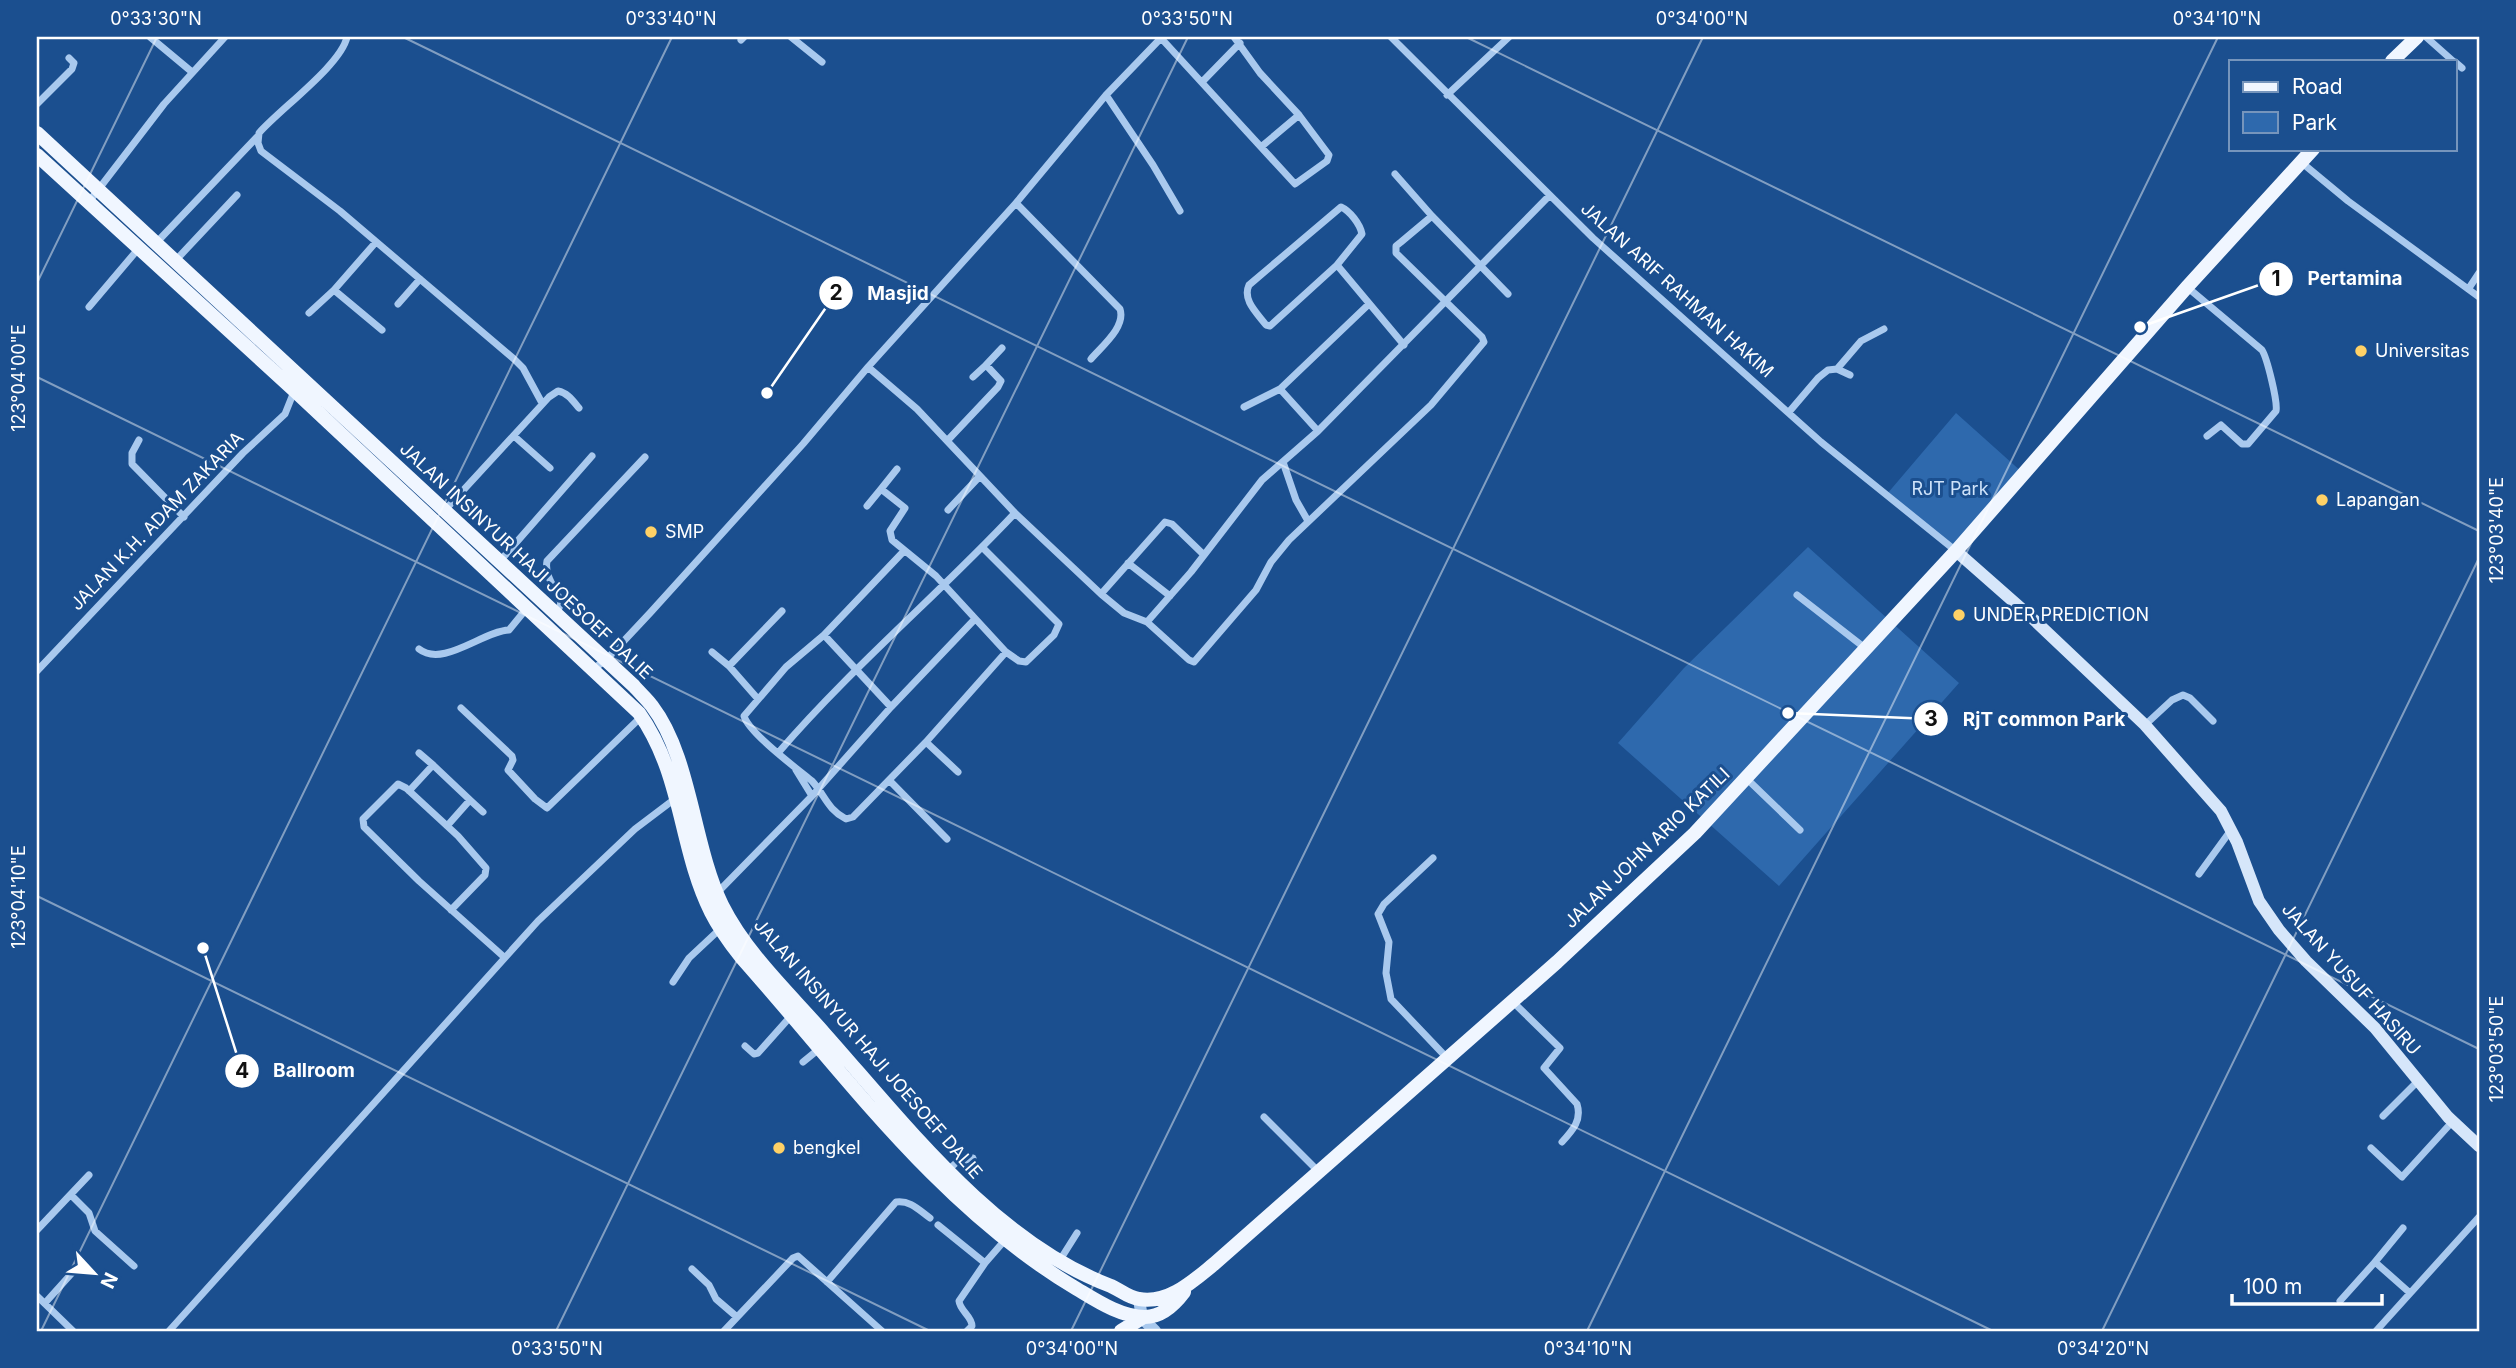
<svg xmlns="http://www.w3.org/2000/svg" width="2516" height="1368" viewBox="0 0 2516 1368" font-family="Inter,sans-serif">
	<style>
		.green { fill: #2e69ad }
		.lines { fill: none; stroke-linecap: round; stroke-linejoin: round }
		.minor { stroke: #a9c9ee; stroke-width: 7 }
		.tertiary { stroke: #a9c9ee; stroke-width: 12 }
		.secondary { stroke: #d6e6fa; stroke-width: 12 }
		.primary { stroke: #f0f6ff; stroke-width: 14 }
		.ticks { fill: none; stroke: #fff; stroke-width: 2; stroke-opacity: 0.45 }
		.poi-dot { fill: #ffd166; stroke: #1b4f8f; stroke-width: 2.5 }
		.labels { text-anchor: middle; stroke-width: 6; stroke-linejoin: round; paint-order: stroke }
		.street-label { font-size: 18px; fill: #fff; stroke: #1b4f8f }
		.poi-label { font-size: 18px; fill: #fff; stroke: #1b4f8f; text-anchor: start }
		.park-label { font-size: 18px; fill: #cfe3fa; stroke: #1b4f8f }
		.leader { fill: none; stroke: #fff; stroke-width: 2.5 }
		.callout-dot { fill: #fff; stroke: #1b4f8f; stroke-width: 2.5 }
		.mark-label { font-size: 21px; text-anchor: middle; font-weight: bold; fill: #111 }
		.callout-label { font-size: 19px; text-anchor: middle; font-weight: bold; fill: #fff; stroke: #1b4f8f; stroke-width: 6; stroke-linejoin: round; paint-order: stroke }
		.neatline { fill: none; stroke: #fff; stroke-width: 2.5 }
		.ticks-label { font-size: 18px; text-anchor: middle; fill: #fff }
	</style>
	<rect width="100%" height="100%" fill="#1b4f8f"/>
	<path class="green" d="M1956 413 2023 473 1954 549 1887 494Z
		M1808 547 1959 683 1779 886 1618 743 1684 668Z"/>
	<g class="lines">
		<path class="minor" d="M150 37 192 72
			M347 37C341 65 280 109 259 133L258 143 261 151 340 211 514 359 523 368 542 403
			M791 37 822 62
			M1160 37 1295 184 1327 161 1329 155 1299 115
			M1234 37 1260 73 1299 115 1261 147
			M1391 37 1593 238 1821 442 1956 551
			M2426 37 2453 61
			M741 40 744 37
			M2455 62 2462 68
			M1203 81 1240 43
			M1106 95 1153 165 1180 211
			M1447 95 1509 37
			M37 104 72 69 74 63 69 58
			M2301 162 2348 201 2479 297
			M1395 174 1432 216 1508 294
			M88 203 164 104 225 37
			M1016 203 1120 309C1126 327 1102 346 1091 359
			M157 242 257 137
			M376 242 334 290 382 330
			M176 260 237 195
			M1337 265 1362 234C1360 224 1350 211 1341 207L1249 285C1242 300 1257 313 1266 325L1270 326 1337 265 1404 345
			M2187 287 2262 350C2267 358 2278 402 2276 411L2248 444H2242L2221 425 2207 436
			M2469 288 2479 273
			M398 304 420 279
			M89 307 139 248
			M309 313 334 290
			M868 367 917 409 1015 513 1101 594 1165 522 1172 524 1204 555
			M1837 369 1850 375
			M973 377 986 365
			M1244 407 1280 389
			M1789 412 1818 378 1828 370 1837 369 1861 341 1884 329
			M1318 431 1280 389 1369 304
			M514 436 550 468
			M139 440 132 453V464L184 517
			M947 441 998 387 1001 381 986 365 1002 348
			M1283 462 1296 500 1308 521
			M897 469 881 489 905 508 890 531 892 540 936 576 1006 652 1019 661 1026 662 1054 635 1059 624 983 548
			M867 506 881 489
			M445 510 549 397 558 391C568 393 573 401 579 408
			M948 510 980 476
			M904 551 824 635 786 667 744 716C749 733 796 768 812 781 825 795 827 809 846 819L853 817 926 742 1006 652
			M500 561 592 456
			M1128 563 1170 596
			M1101 594 1124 613 1147 622 1189 660 1194 662 1256 590 1271 562 1289 540 1431 405 1484 342 1482 337 1396 253V246L1401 242 1432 216
			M1797 595 1865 648
			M557 613 561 603C557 589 544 577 547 561L645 457
			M1147 622 1191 572 1262 480 1318 431 1549 196
			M824 635 891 707
			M419 649C443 668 483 631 509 630L527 608
			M712 652 729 666 758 699
			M729 666 782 611
			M593 669 606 660 650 613 803 444 868 367 1016 203 1106 95 1162 37
			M37 671 243 453 285 414 295 389
			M461 708 512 756 513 760 508 770 535 799 547 808 641 717
			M2145 725 2172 700 2183 695 2190 698 2213 721
			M926 742 958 772
			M419 753 433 765
			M778 753C852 667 938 595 1015 513
			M796 770 812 796
			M1746 778 1800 830
			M889 780 947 839
			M409 791 433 765 470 800 447 826
			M470 800 483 812
			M1433 858 1384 904 1378 914 1389 942 1386 973 1391 999 1448 1059
			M2199 874 2231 830
			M717 893 812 796 891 707 974 620
			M451 910 485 875 486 868 458 836 406 788 398 784 363 819 364 827 419 881 504 957
			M673 982 689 958 720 929
			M1513 1002 1560 1048 1544 1068 1577 1104C1582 1120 1573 1130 1562 1142
			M745 1046 754 1054 758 1053 791 1016
			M803 1062 819 1049
			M2383 1116 2418 1081
			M1264 1117 1319 1172
			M2371 1148 2402 1177 2453 1121
			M948 1170 957 1162 973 1158
			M71 1195 89 1213 95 1231 134 1266
			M938 1225 985 1263 1005 1240
			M2403 1228 2375 1262 2410 1293
			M37 1230 89 1175
			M1060 1260 1077 1233
			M692 1269 709 1285 716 1299 737 1317
			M827 1282 896 1202C910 1200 919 1210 930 1218
			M37 1296 73 1331
			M2340 1301 2375 1262
			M45 1303 72 1273
			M169 1331 538 921 635 829 676 798
			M724 1331 793 1258 798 1256 882 1331
			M967 1331 972 1326C972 1316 960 1311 959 1301L985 1263
			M2376 1331 2479 1217"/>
		<path class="tertiary" d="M1139 1299 1142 1318 1155 1331"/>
		<path class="secondary" d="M1956 551 2031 617 2145 725 2221 811 2237 842 2259 901 2279 930 2306 961 2375 1028 2448 1117 2479 1146"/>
		<path class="primary" d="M2392 61 2417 37
			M37 133 634 686C640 693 647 699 652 706 691 757 693 846 722 905 746 953 789 993 824 1033 905 1124 994 1242 1111 1286 1120 1290 1129 1298 1139 1299 1169 1304 1193 1281 1214 1264L1557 962 1695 833 1956 551 2187 287 2313 149
			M37 155 294 390 639 713C683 775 679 848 711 912 719 928 730 943 741 957 846 1075 939 1207 1077 1289 1097 1301 1121 1317 1145 1317 1161 1317 1175 1304 1184 1292
			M1121 1331 1142 1318"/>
	</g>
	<path class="ticks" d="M403 37 2479 1049M1466 37 2479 531M37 283 157 37M37 377 1993 1331M37 896 930 1331M41 1331 672 37M556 1331 1188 37M1071 1331 1703 37M1587 1331 2218 37M2102 1331 2479 558"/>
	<g class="poi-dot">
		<circle cx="2361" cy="351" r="7"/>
		<circle cx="2322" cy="500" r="7"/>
		<circle cx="651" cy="532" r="7"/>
		<circle cx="1959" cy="615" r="7"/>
		<circle cx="779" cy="1148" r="7"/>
	</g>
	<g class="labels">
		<g class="street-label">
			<text transform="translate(1677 290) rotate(42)" y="6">JALAN ARIF RAHMAN HAKIM</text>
			<text transform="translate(157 521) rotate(-46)" y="6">JALAN K.H. ADAM ZAKARIA</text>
			<text transform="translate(526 561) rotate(43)" y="6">JALAN INSINYUR HAJI JOESOEF DALIE</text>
			<text transform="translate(1647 848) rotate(-44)" y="6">JALAN JOHN ARIO KATILI</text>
			<text transform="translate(2351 979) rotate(48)" y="6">JALAN YUSUF HASIRU</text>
			<text transform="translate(868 1049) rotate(49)" y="6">JALAN INSINYUR HAJI JOESOEF DALIE</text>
		</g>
		<g class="poi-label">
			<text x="2375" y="357">Universitas</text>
			<text x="2336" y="506">Lapangan</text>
			<text x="665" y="538">SMP</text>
			<text x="1973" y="621">UNDER PREDICTION</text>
			<text x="793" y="1154">bengkel</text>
		</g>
		<g class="park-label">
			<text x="1950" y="495">RJT Park</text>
		</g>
	</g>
	<path class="leader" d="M2140 327L2276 279M767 393L836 293M1788 713L1931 719M203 948L242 1071"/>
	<g class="callout-dot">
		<circle cx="2140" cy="327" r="7"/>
		<circle cx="767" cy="393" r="7"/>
		<circle cx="1788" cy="713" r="7"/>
		<circle cx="203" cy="948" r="7"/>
		<circle cx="2276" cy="279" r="18"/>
		<circle cx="836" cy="293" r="18"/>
		<circle cx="1931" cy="719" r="18"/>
		<circle cx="242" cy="1071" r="18"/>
	</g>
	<g class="mark-label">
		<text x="2276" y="286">1</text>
		<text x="836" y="300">2</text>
		<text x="1931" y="726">3</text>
		<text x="242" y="1078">4</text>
	</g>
	<g class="callout-label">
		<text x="2355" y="285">Pertamina</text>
		<text x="898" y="300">Masjid</text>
		<text x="2044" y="726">RjT common Park</text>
		<text x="314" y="1077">Ballroom</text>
	</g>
	<rect width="2516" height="1368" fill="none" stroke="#1b4f8f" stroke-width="77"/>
	<rect x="2229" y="60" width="228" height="91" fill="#1b4f8f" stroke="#7695bc" stroke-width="2"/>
	<rect x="2243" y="82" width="35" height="10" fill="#f0f6ff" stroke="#7695bc" stroke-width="2"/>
	<text x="2292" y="94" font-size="21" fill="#ffffff">Road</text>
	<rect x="2243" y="112" width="35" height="21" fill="#2e69ad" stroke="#7695bc" stroke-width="2"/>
	<text x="2292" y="130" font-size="21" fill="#ffffff">Park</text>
	<g transform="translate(94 1273) rotate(116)" stroke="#1b4f8f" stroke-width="5" paint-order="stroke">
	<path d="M0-5L12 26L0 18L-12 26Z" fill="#ffffff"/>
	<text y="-10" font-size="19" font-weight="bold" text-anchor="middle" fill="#ffffff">N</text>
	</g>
	<path d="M2232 1294v10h150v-10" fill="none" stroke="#ffffff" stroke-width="3.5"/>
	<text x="2243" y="1294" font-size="21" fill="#ffffff" stroke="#1b4f8f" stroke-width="5" paint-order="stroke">100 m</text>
	<rect x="38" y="38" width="2440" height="1292" class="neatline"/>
	<g class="ticks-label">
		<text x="156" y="25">0°33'30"N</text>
		<text x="671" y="25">0°33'40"N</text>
		<text x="1187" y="25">0°33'50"N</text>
		<text x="1702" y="25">0°34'00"N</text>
		<text x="2217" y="25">0°34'10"N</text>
		<text transform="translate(19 378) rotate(-90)" y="6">123°04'00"E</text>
		<text transform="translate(2497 530) rotate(-90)" y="6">123°03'40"E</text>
		<text transform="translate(19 897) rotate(-90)" y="6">123°04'10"E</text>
		<text transform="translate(2497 1049) rotate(-90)" y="6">123°03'50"E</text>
		<text x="557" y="1355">0°33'50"N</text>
		<text x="1072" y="1355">0°34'00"N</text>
		<text x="1588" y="1355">0°34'10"N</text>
		<text x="2103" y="1355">0°34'20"N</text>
	</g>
</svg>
